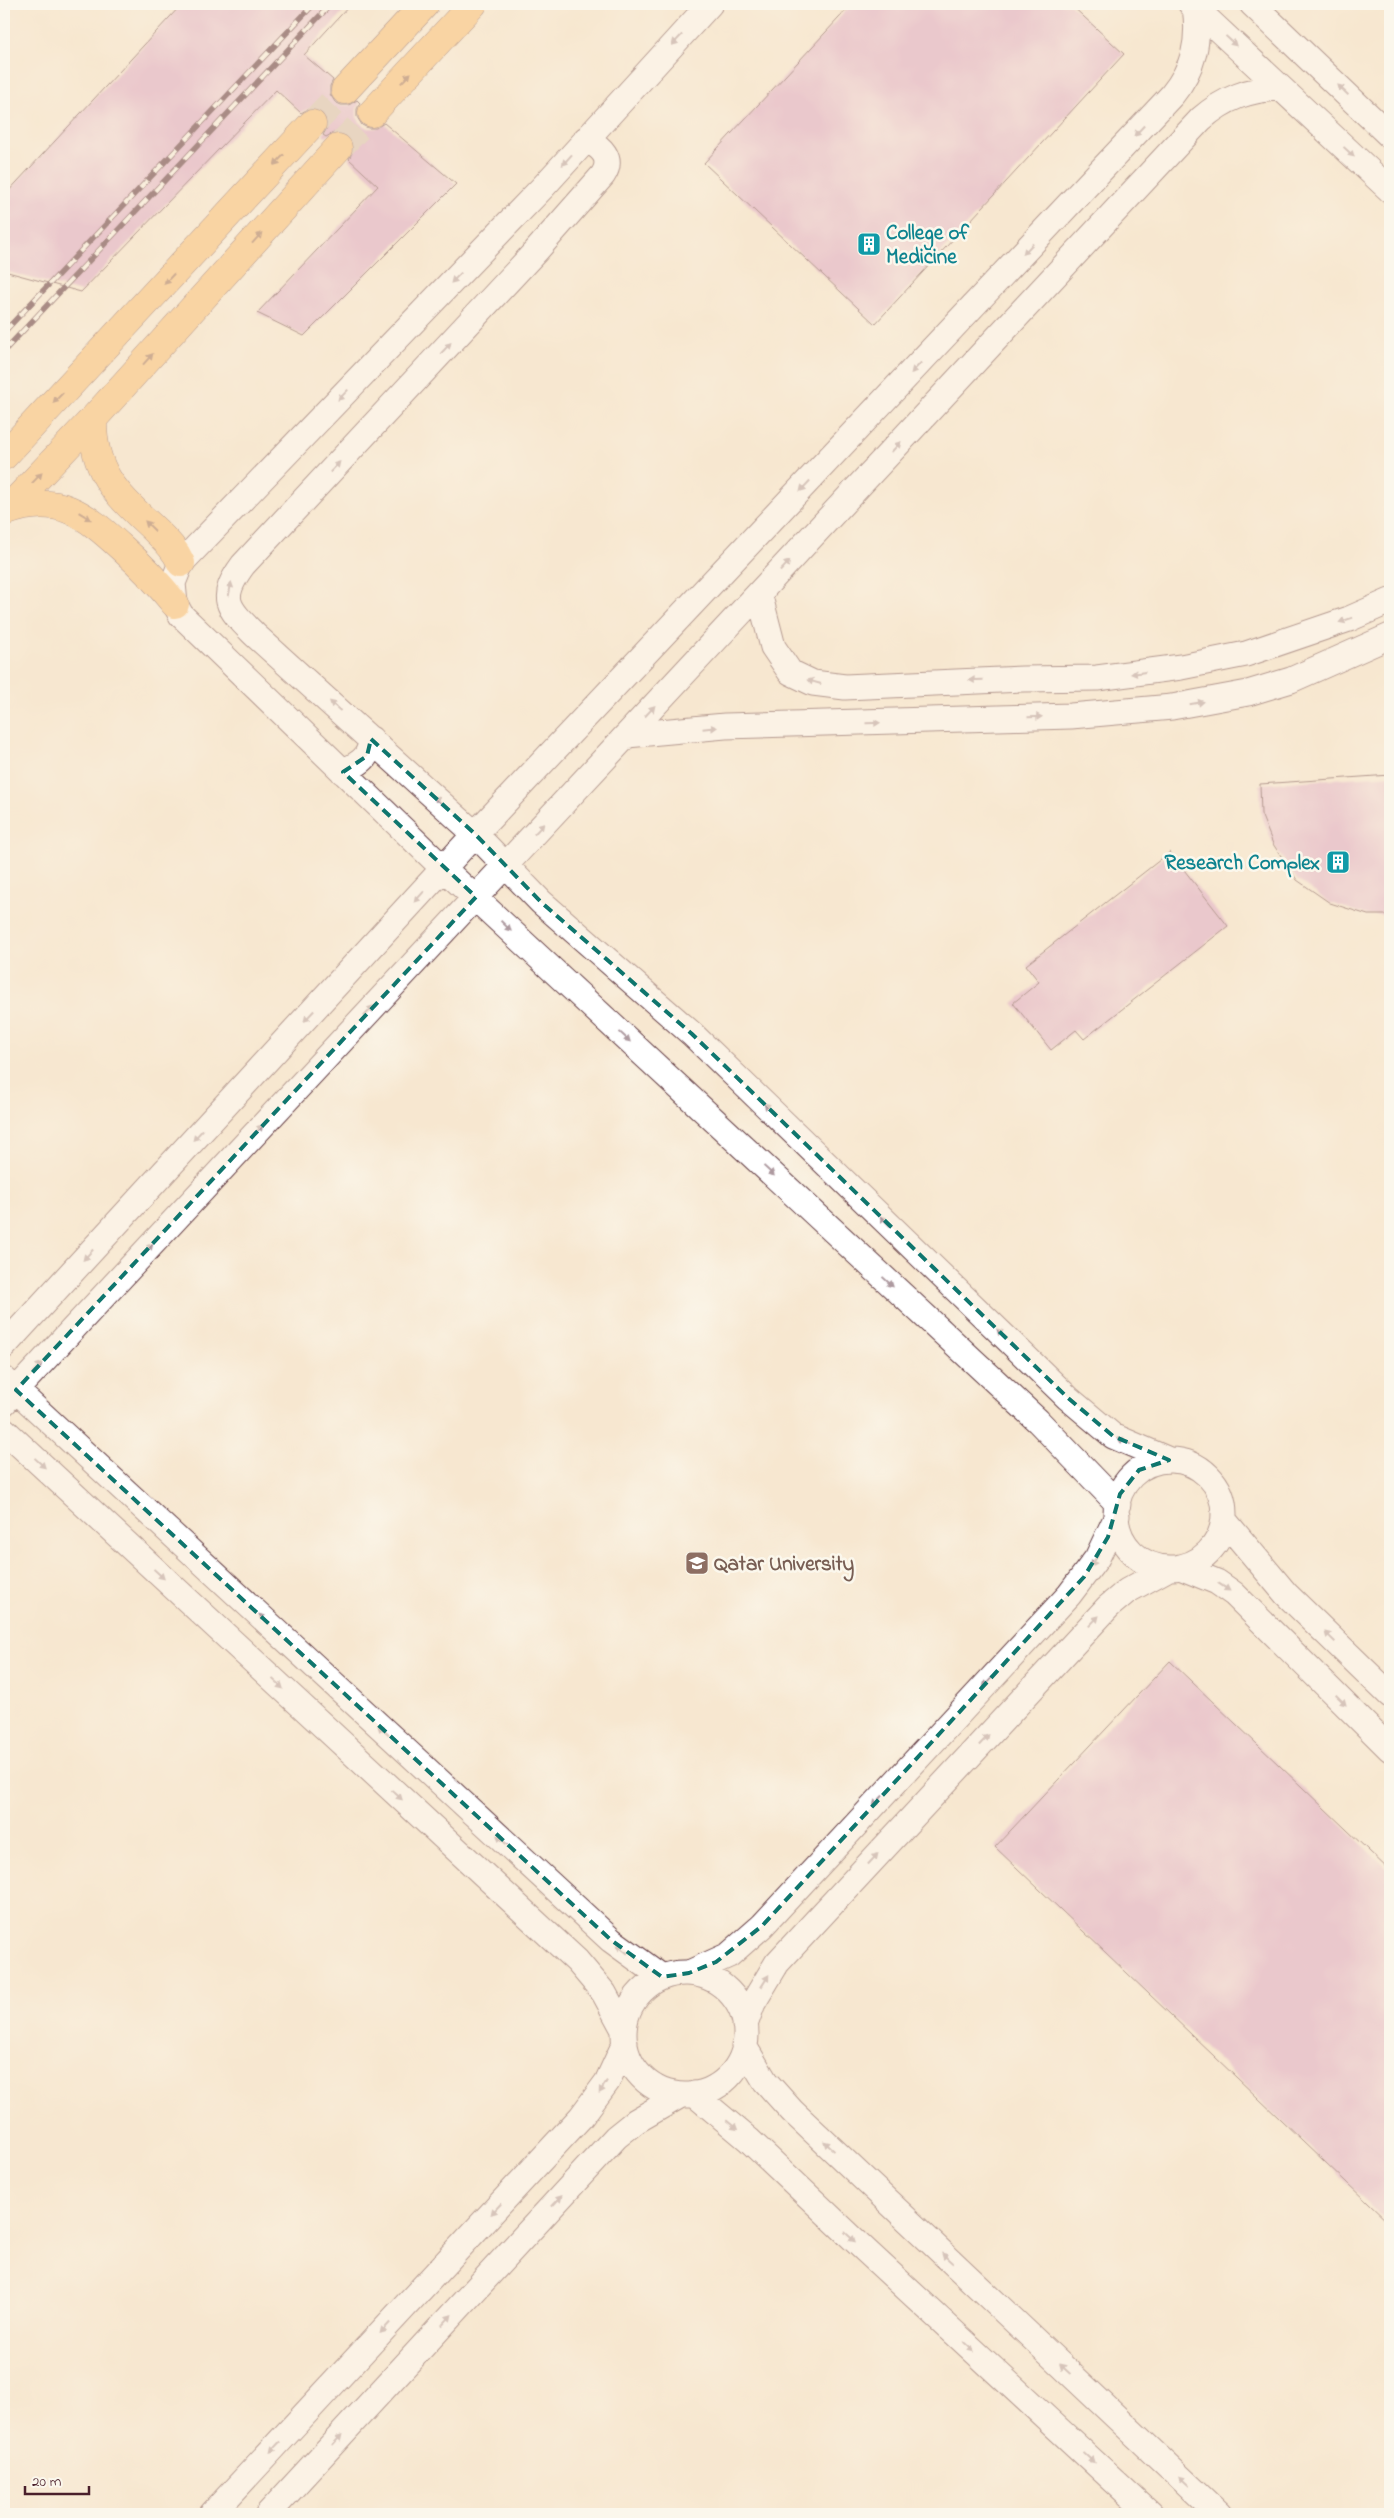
<svg xmlns="http://www.w3.org/2000/svg" width="1394" height="2518" viewBox="0 0 1394 2518" font-family="'Indie Flower',sans-serif">
	<style>
		.building { fill: #daa2c7 }
		.lines { fill: none; stroke-linecap: round; stroke-linejoin: round }
		.major-tunnel { stroke: #d4bfaf; stroke-width: 28; stroke-dasharray: 28 14; stroke-linecap: butt }
		.minor-casing { stroke: #643d44; stroke-width: 27 }
		.major-casing { stroke: #643d44; stroke-width: 29 }
		.minor { stroke: #fff; stroke-width: 25 }
		.major { stroke: #fbbd6e; stroke-width: 28 }
		.rail-casing { stroke: #4a1f2b; stroke-width: 5.5 }
		.rail { stroke: #fbf7ec; stroke-width: 4; stroke-dasharray: 11; stroke-linecap: butt }
		.oneway { fill: #ae9aa0 }
		.oneway2 { fill: #9a6649 }
		.marked { fill: none; stroke: #0f766e; stroke-width: 4; stroke-dasharray: 10 6; stroke-linejoin: round }
		.labels { text-anchor: middle; stroke-width: 5; stroke-linejoin: round; paint-order: stroke }
		.culture-label { font-size: 21px; font-weight: bold; fill: #0d838f; stroke: #fbf7ec; text-anchor: start }
		.education-label { font-size: 21px; font-weight: bold; fill: #785e54; stroke: #fbf7ec; text-anchor: start }
	</style>
	<rect width="100%" height="100%" fill="#fbf7ec"/>
	<filter id="ink" filterUnits="userSpaceOnUse"><feTurbulence type="fractalNoise" baseFrequency=".02" numOctaves="2"/><feDisplacementMap in="SourceGraphic" scale="10" xChannelSelector="R" yChannelSelector="G"/><feConvolveMatrix kernelMatrix="1 2 1 2 8 2 1 2 1" color-interpolation-filters="sRGB"/></filter>
	<filter id="wash" filterUnits="userSpaceOnUse"><feTurbulence type="fractalNoise" baseFrequency=".0096" numOctaves="4" result="noise"/><feDisplacementMap in="SourceGraphic" scale="20" xChannelSelector="R" yChannelSelector="G"/><feGaussianBlur stdDeviation="1.12" result="paint"/><feColorMatrix in="noise" values="0 0 0 0 0 0 0 0 0 0 0 0 0 0 0 0 0 1.4 0 .05"/><feComposite in="paint" operator="in"/></filter>
	<g filter="url(#wash)">
		<rect width="100%" height="100%" fill="#f7e7d0"/>
		<g id="blocks">
			<path class="building" d="M182 4H351L304 55 333 80 330 86V94L335 102 341 105H349L357 100 360 103 357 109V117L362 125 368 128H376L384 123 456 184 304 336 257 313 378 186 349 159 353 151V144L349 137 341 133H333L326 137 323 135 327 128V120L323 113 315 109H308L301 113 276 90 81 292 4 271V196Z
				M852 4H1070L1124 54 875 324 704 163Z
				M1390 775V915H1368L1330 903 1297 880 1273 844 1261 814 1260 784Z
				M1170 852 1228 926 1084 1039 1076 1030 1051 1050 1013 1003 1039 982 1026 965Z
				M1170 1661 1390 1871V2224L995 1847Z"/>
		</g>
	</g>
	<g filter="url(#ink)">
		<use href="#blocks" fill-opacity="0" stroke="#643d44" stroke-width="1"/>
		<g class="lines">
			<path class="major-tunnel" d="M312 124 345 90
				M338 148 372 113"/>
			<g class="minor-casing">
				<path id="minor" d="M710 4 543 187 181 563 173 583 175 604 181 615 444 869 1038 1421 1118 1504
					M1191 4 1390 190
					M1252 4 1390 136
					M586 139C601 147 614 158 603 175L536 251 243 565C218 599 227 607 255 635L475 834 541 902 692 1034 1068 1398 1113 1436 1169 1460
					M759 593 773 647 790 672 813 683 845 687 1023 679 1097 678 1181 667 1246 654 1349 619 1390 601
					M627 735 725 726 1071 716 1172 707 1248 693 1291 680 1390 636
					M343 772C359 763 370 759 371 739
					M4 1346 475 834 1172 95C1194 68 1200 41 1195 7
					M4 1379 611 1940 662 1977
					M4 1403 1201 119C1225 98 1249 89 1281 88
					M4 1430 577 1961 604 1993 624 2030
					M1116 1514a54 54 0 1 1 108 0a54 54 0 1 1-108 0Z
					M1224 1520 1286 1594 1390 1695
					M1180 1567 1217 1582 1234 1594 1390 1749
					M689 1973 729 1955 762 1926 1069 1595 1097 1558 1117 1516
					M624 2034a61 61 0 1 1 122 0a61 61 0 1 1-122 0Z
					M745 2025 753 2003 777 1963 1108 1607 1127 1591 1169 1568
					M744 2046 765 2081 792 2111 1219 2514
					M694 2094 749 2140 865 2250 1150 2514
					M212 2514 581 2117 607 2082 625 2043
					M268 2514 616 2137 636 2121 681 2095"/>
			</g>
			<g class="major-casing">
				<path id="major" d="M345 90 425 4
					M372 113 473 4
					M93 419C92 474 118 495 155 530 166 541 175 549 181 563
					M4 456 312 124
					M5 512C58 492 85 514 123 549 142 566 159 584 175 604
					M4 513 93 419 338 148"/>
			</g>
			<use href="#minor" class="minor"/>
			<use href="#major" class="major"/>
			<g class="rail-casing">
				<path id="rail" d="M4 332 314 4
					M4 351 331 4"/>
			</g>
			<use href="#rail" class="rail"/>
		</g>
		<defs><path id="oneway-solid" d="M-6-.8H1V-3.2L6.5 0L1 3.2V.8H-6Z" transform="scale(1.25)"/></defs>
		<g class="oneway">
			<use href="#oneway-solid" transform="translate(677 40) rotate(133)"/>
			<use href="#oneway-solid" transform="translate(1231 41) rotate(43)"/>
			<use href="#oneway-solid" transform="translate(1343 90) rotate(-136)"/>
			<use href="#oneway-solid" transform="translate(1139 131) rotate(133)"/>
			<use href="#oneway-solid" transform="translate(1349 152) rotate(43)"/>
			<use href="#oneway-solid" transform="translate(567 160) rotate(132)"/>
			<use href="#oneway-solid" transform="translate(1028 249) rotate(133)"/>
			<use href="#oneway-solid" transform="translate(456 278) rotate(134)"/>
			<use href="#oneway-solid" transform="translate(446 348) rotate(-47)"/>
			<use href="#oneway-solid" transform="translate(916 368) rotate(133)"/>
			<use href="#oneway-solid" transform="translate(343 395) rotate(134)"/>
			<use href="#oneway-solid" transform="translate(896 447) rotate(-47)"/>
			<use href="#oneway-solid" transform="translate(335 467) rotate(-47)"/>
			<use href="#oneway-solid" transform="translate(805 486) rotate(133)"/>
			<use href="#oneway-solid" transform="translate(785 566) rotate(-47)"/>
			<use href="#oneway-solid" transform="translate(230 589) rotate(-79)"/>
			<use href="#oneway-solid" transform="translate(1346 620) rotate(161)"/>
			<use href="#oneway-solid" transform="translate(1138 673) rotate(173)"/>
			<use href="#oneway-solid" transform="translate(976 680) rotate(178)"/>
			<use href="#oneway-solid" transform="translate(814 682) rotate(-164)"/>
			<use href="#oneway-solid" transform="translate(1197 703) rotate(-10)"/>
			<use href="#oneway-solid" transform="translate(335 706) rotate(-138)"/>
			<use href="#oneway-solid" transform="translate(650 711) rotate(-47)"/>
			<use href="#oneway-solid" transform="translate(1035 717) rotate(-2)"/>
			<use href="#oneway-solid" transform="translate(873 723) rotate(-1)"/>
			<use href="#oneway-solid" transform="translate(710 728) rotate(-6)"/>
			<use href="#oneway-solid" transform="translate(439 801) rotate(-137)"/>
			<use href="#oneway-solid" transform="translate(539 829) rotate(-47)"/>
			<use href="#oneway-solid" transform="translate(419 897) rotate(132)"/>
			<use href="#oneway-solid" transform="translate(506 926) rotate(44)"/>
			<use href="#oneway-solid" transform="translate(369 1011) rotate(-47)"/>
			<use href="#oneway-solid" transform="translate(309 1016) rotate(133)"/>
			<use href="#oneway-solid" transform="translate(625 1037) rotate(43)"/>
			<use href="#oneway-solid" transform="translate(769 1108) rotate(-136)"/>
			<use href="#oneway-solid" transform="translate(258 1130) rotate(-47)"/>
			<use href="#oneway-solid" transform="translate(198 1135) rotate(133)"/>
			<use href="#oneway-solid" transform="translate(769 1171) rotate(43)"/>
			<use href="#oneway-solid" transform="translate(885 1221) rotate(-136)"/>
			<use href="#oneway-solid" transform="translate(148 1249) rotate(-47)"/>
			<use href="#oneway-solid" transform="translate(88 1255) rotate(133)"/>
			<use href="#oneway-solid" transform="translate(888 1282) rotate(43)"/>
			<use href="#oneway-solid" transform="translate(1002 1334) rotate(-136)"/>
			<use href="#oneway-solid" transform="translate(37 1368) rotate(-47)"/>
			<use href="#oneway-solid" transform="translate(1124 1441) rotate(-155)"/>
			<use href="#oneway-solid" transform="translate(40 1463) rotate(43)"/>
			<use href="#oneway-solid" transform="translate(1095 1560) rotate(122)"/>
			<use href="#oneway-solid" transform="translate(159 1574) rotate(43)"/>
			<use href="#oneway-solid" transform="translate(1224 1587) rotate(34)"/>
			<use href="#oneway-solid" transform="translate(264 1619) rotate(-137)"/>
			<use href="#oneway-solid" transform="translate(1094 1621) rotate(-46)"/>
			<use href="#oneway-solid" transform="translate(1330 1637) rotate(-135)"/>
			<use href="#oneway-solid" transform="translate(988 1682) rotate(133)"/>
			<use href="#oneway-solid" transform="translate(278 1684) rotate(43)"/>
			<use href="#oneway-solid" transform="translate(1341 1700) rotate(45)"/>
			<use href="#oneway-solid" transform="translate(383 1730) rotate(-137)"/>
			<use href="#oneway-solid" transform="translate(984 1740) rotate(-47)"/>
			<use href="#oneway-solid" transform="translate(397 1795) rotate(43)"/>
			<use href="#oneway-solid" transform="translate(878 1801) rotate(133)"/>
			<use href="#oneway-solid" transform="translate(502 1840) rotate(-137)"/>
			<use href="#oneway-solid" transform="translate(873 1859) rotate(-47)"/>
			<use href="#oneway-solid" transform="translate(622 1949) rotate(-142)"/>
			<use href="#oneway-solid" transform="translate(765 1981) rotate(-58)"/>
			<use href="#oneway-solid" transform="translate(603 2087) rotate(122)"/>
			<use href="#oneway-solid" transform="translate(732 2125) rotate(40)"/>
			<use href="#oneway-solid" transform="translate(829 2146) rotate(-137)"/>
			<use href="#oneway-solid" transform="translate(557 2201) rotate(-47)"/>
			<use href="#oneway-solid" transform="translate(496 2209) rotate(133)"/>
			<use href="#oneway-solid" transform="translate(850 2237) rotate(43)"/>
			<use href="#oneway-solid" transform="translate(947 2258) rotate(-137)"/>
			<use href="#oneway-solid" transform="translate(447 2320) rotate(-47)"/>
			<use href="#oneway-solid" transform="translate(385 2328) rotate(133)"/>
			<use href="#oneway-solid" transform="translate(969 2347) rotate(43)"/>
			<use href="#oneway-solid" transform="translate(1065 2369) rotate(-137)"/>
			<use href="#oneway-solid" transform="translate(337 2440) rotate(-47)"/>
			<use href="#oneway-solid" transform="translate(275 2447) rotate(133)"/>
			<use href="#oneway-solid" transform="translate(1089 2458) rotate(43)"/>
			<use href="#oneway-solid" transform="translate(1184 2481) rotate(-137)"/>
		</g>
		<g class="oneway2">
			<use href="#oneway-solid" transform="translate(406 78) rotate(-46)"/>
			<use href="#oneway-solid" transform="translate(279 160) rotate(133)"/>
			<use href="#oneway-solid" transform="translate(257 238) rotate(-48)"/>
			<use href="#oneway-solid" transform="translate(169 279) rotate(133)"/>
			<use href="#oneway-solid" transform="translate(148 359) rotate(-48)"/>
			<use href="#oneway-solid" transform="translate(58 398) rotate(133)"/>
			<use href="#oneway-solid" transform="translate(37 478) rotate(-46)"/>
			<use href="#oneway-solid" transform="translate(85 516) rotate(31)"/>
			<use href="#oneway-solid" transform="translate(150 526) rotate(-136)"/>
		</g>
	</g>
	<path d="M0 0H1394V2518H0ZM371 739 475 834 541 902 692 1034 1068 1398 1113 1436 1169 1460 1139 1470 1120 1494 1108 1537 1084 1577 762 1926 716 1962 689 1973 662 1977 611 1940 16 1390 476 897 343 772 367 756Z" fill="#f7e7d0" fill-opacity=".55" fill-rule="evenodd"/>
	<path class="marked" d="M371 739 475 834 541 902 692 1034 1068 1398 1113 1436 1169 1460 1139 1470 1120 1494 1108 1537 1084 1577 762 1926 716 1962 689 1973 662 1977 611 1940 16 1390 476 897 343 772 367 756Z"/>
	<defs>
		<g id="building-square" transform="scale(1.25)"><rect x="-9" y="-9" width="18" height="18" rx="4" fill="#0f9aa8" stroke="#fbf7ec"/><path d="M-4-6H4V6H1V3H-1V6H-4ZM-2.5-4.3h1.7v1.8h-1.7ZM.8-4.3h1.7v1.8H.8ZM-2.5-1h1.7V.8h-1.7ZM.8-1h1.7V.8H.8Z" fill="#fff"/></g>
		<g id="university-square" transform="scale(1.25)"><rect x="-9" y="-9" width="18" height="18" rx="4" fill="#8d6e63" stroke="#fbf7ec"/><path d="M0-5L7-2L0 1L-7-2ZM-4 1L0 2.5L4 1V4Q0 6-4 4Z" fill="#fff"/></g>
	</defs>
	<g fill-rule="evenodd">
		<use href="#building-square" x="869" y="244"/>
		<use href="#building-square" x="1338" y="862"/>
		<use href="#university-square" x="697" y="1563"/>
	</g>
	<g class="labels">
		<g class="culture-label">
			<text x="886" y="239">College of<tspan x="886" dy="24">Medicine</tspan></text>
			<text x="1320" y="869" text-anchor="end">Research Complex</text>
		</g>
		<g class="education-label">
			<text x="714" y="1570">Qatar University</text>
		</g>
	</g>
	<rect width="1394" height="2518" fill="none" stroke="#fbf7ec" stroke-width="20"/>
	<path d="M25 2486v8h64v-8" fill="none" stroke="#4a1f2b" stroke-width="2.5"/>
	<text x="32" y="2486" font-size="15" fill="#4a1f2b" stroke="#fbf7ec" stroke-width="4" paint-order="stroke">20 m</text>
</svg>
